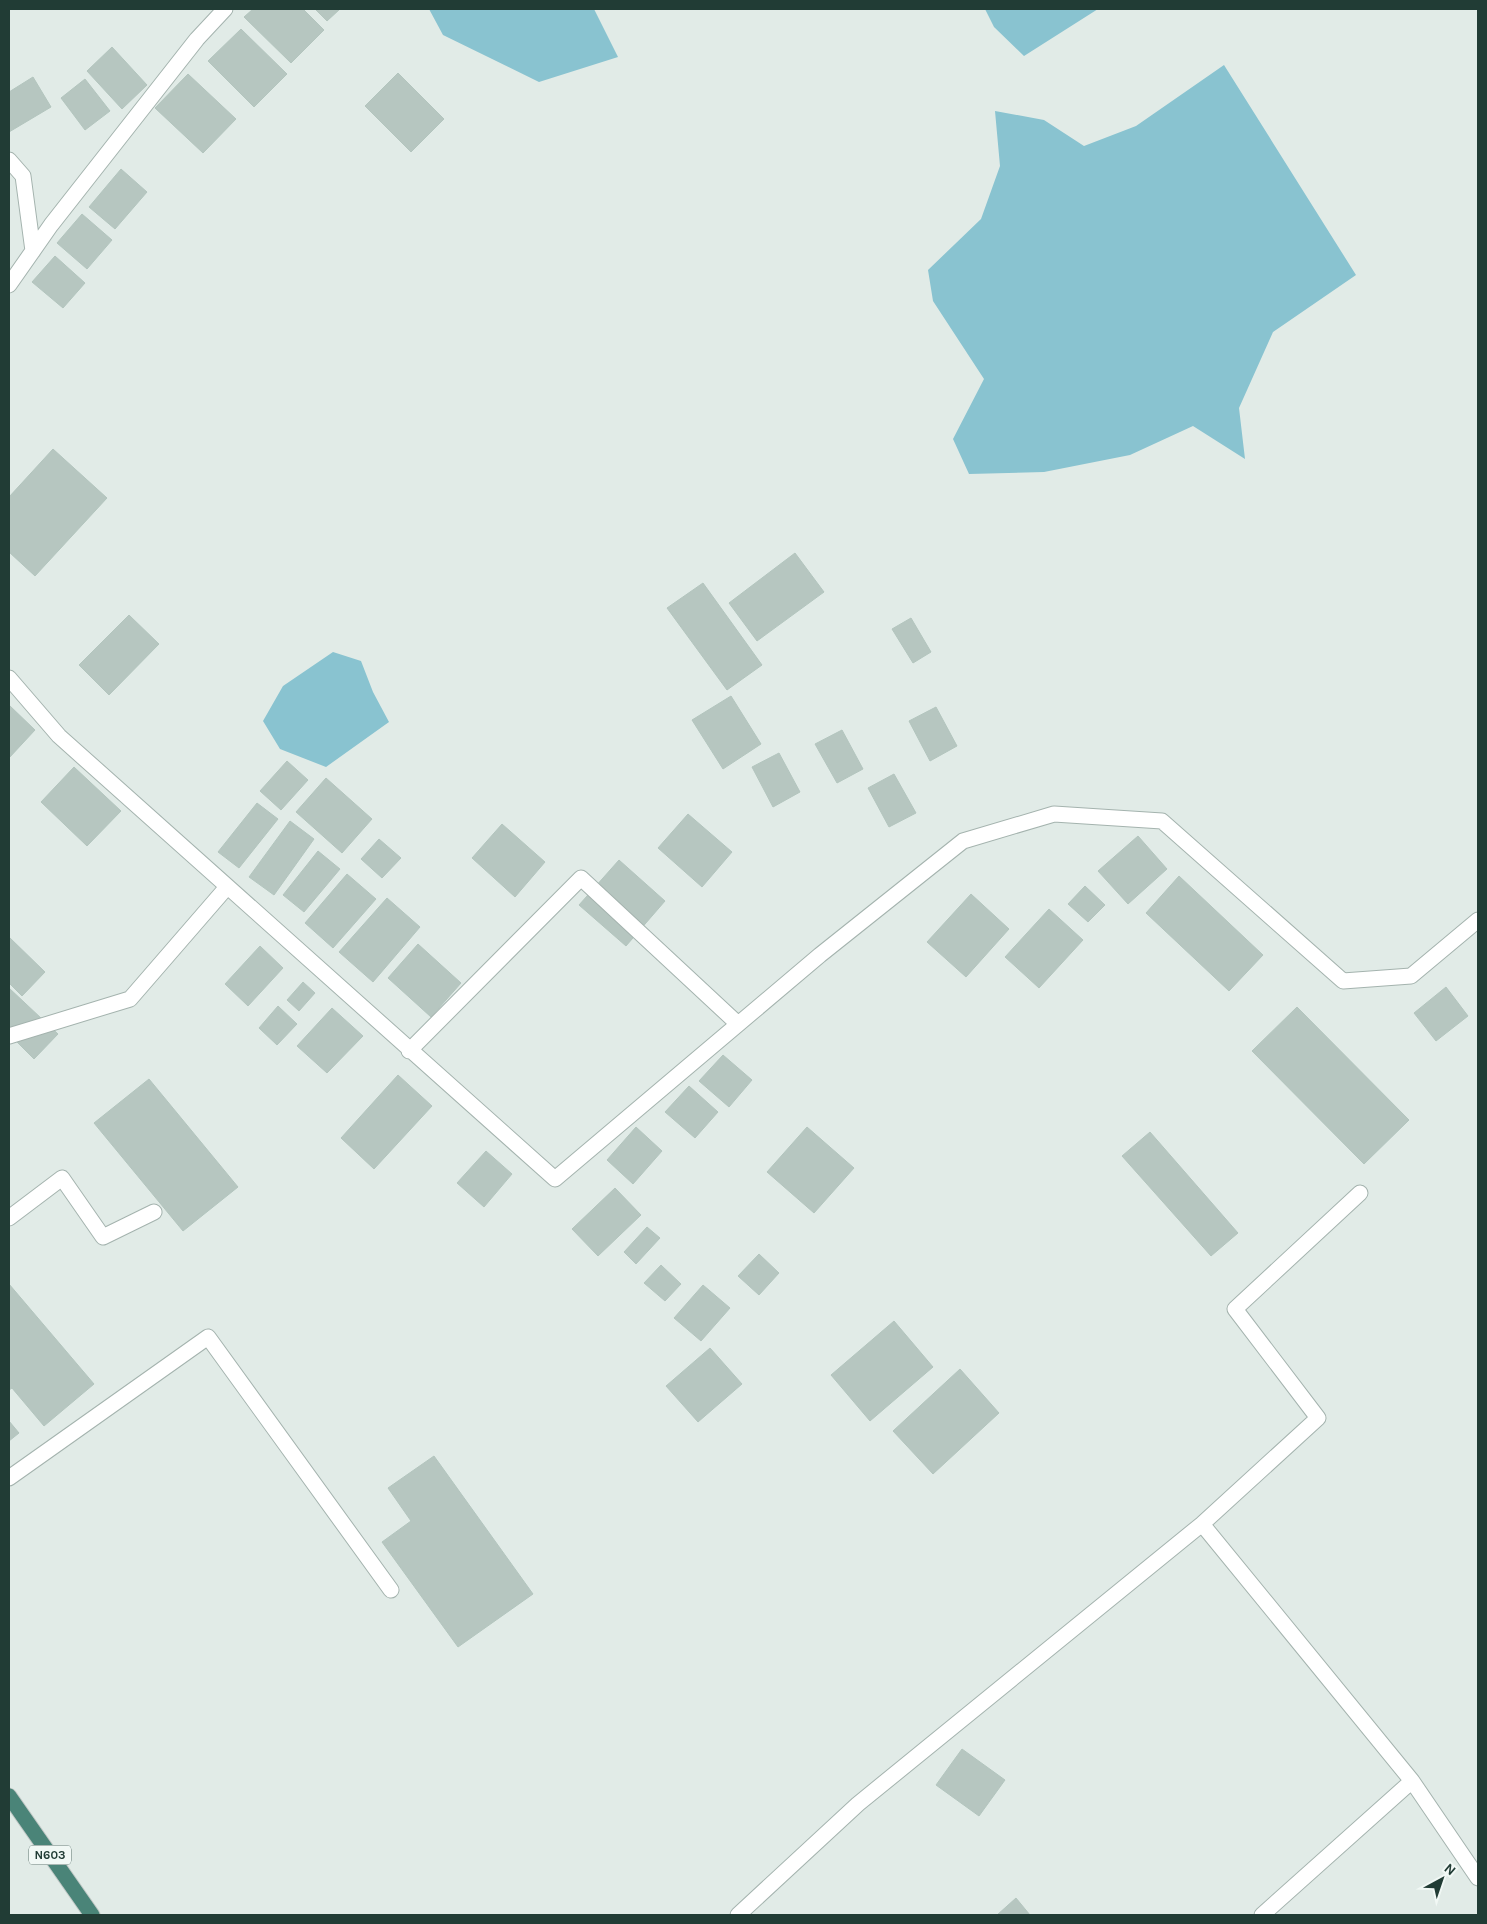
<svg xmlns="http://www.w3.org/2000/svg" width="1487" height="1924" viewBox="0 0 1487 1924" font-family="Karla,sans-serif">
	<style>
		.water { fill: #89c3d0 }
		.building { fill: #b6c6c0; stroke: #b3c5be }
		.lines { fill: none; stroke-linecap: round; stroke-linejoin: round }
		.minor-casing { stroke: #a4b3ae; stroke-width: 17 }
		.trunk-casing { stroke: #c1c8c6; stroke-width: 17 }
		.minor { stroke: #fff; stroke-width: 15 }
		.trunk { stroke: #4a8478; stroke-width: 15 }
		.labels { text-anchor: middle; stroke-width: 5; stroke-linejoin: round; paint-order: stroke }
		.shield { fill: #f1f8f5; stroke: #5f746f; stroke-width: 1 }
		.shield-label { font-size: 12px; font-weight: bold; fill: #213c35 }
	</style>
	<rect width="100%" height="100%" fill="#e1ebe7"/>
	<path class="water" d="M429 9H594L618 57 539 82 443 35Z
		M985 9H1098L1024 56 994 27Z
		M1224 65 1356 275 1273 332 1239 408 1245 459 1193 426 1130 455 1044 472 969 474 953 439 984 379 933 301 928 270 981 219 1000 166 995 111 1044 120 1084 146 1136 126Z
		M333 652 361 661 373 692 389 722 326 767 280 749 263 721 283 686Z"/>
	<path class="building" d="M253 9H303L324 30 291 63 244 17Z
		M315 9H340L327 21Z
		M241 29 287 74 254 107 208 61Z
		M112 47 147 85 122 109 87 71Z
		M398 73 444 119 411 152 365 106Z
		M188 74 236 119 203 153 155 108Z
		M33 77 51 107 9 132V92Z
		M85 79 110 111 85 130 61 98Z
		M121 169 147 192 115 229 89 207Z
		M82 214 112 240 87 269 57 243Z
		M55 256 85 283 63 308 32 282Z
		M53 449 107 498 35 576 9 552V497Z
		M795 553 824 592 757 641 729 603Z
		M703 583 762 665 727 690 667 608Z
		M129 615 159 644 109 695 79 665Z
		M911 618 931 652 913 663 892 629Z
		M731 696 761 744 723 769 692 720Z
		M9 705 35 730 9 758Z
		M936 707 957 746 930 761 909 721Z
		M842 730 863 769 837 783 815 744Z
		M779 753 800 792 773 807 752 767Z
		M287 761 308 780 281 810 260 791Z
		M74 767 121 811 87 846 41 802Z
		M894 774 916 813 889 827 868 788Z
		M326 778 372 819 342 853 296 812Z
		M257 803 278 819 239 868 218 852Z
		M688 814 732 852 702 887 658 848Z
		M290 821 314 839 274 895 249 877Z
		M502 824 545 862 515 897 472 858Z
		M1138 836 1167 869 1128 904 1098 871Z
		M379 839 401 858 382 878 361 859Z
		M318 851 340 869 304 912 283 895Z
		M619 860 665 901 626 946 579 905Z
		M347 874 376 899 333 948 305 923Z
		M1179 876 1263 955 1229 991 1146 913Z
		M1085 886 1105 905 1088 922 1068 904Z
		M971 894 1009 929 966 977 927 942Z
		M387 898 420 927 373 982 339 952Z
		M1049 909 1083 940 1039 988 1005 957Z
		M9 937 45 972 22 996 9 983Z
		M418 944 461 983 431 1017 388 978Z
		M260 946 283 968 248 1006 225 984Z
		M303 982 315 993 299 1011 287 1000Z
		M1446 987 1468 1016 1436 1041 1414 1013Z
		M9 988 58 1034 34 1059 9 1034Z
		M278 1006 297 1024 277 1045 259 1028Z
		M1297 1007 1409 1120 1364 1164 1252 1051Z
		M332 1008 363 1036 327 1073 297 1046Z
		M723 1055 752 1080 729 1107 699 1081Z
		M398 1075 432 1106 374 1169 341 1138Z
		M149 1079 238 1187 183 1231 94 1123Z
		M689 1086 718 1112 695 1138 665 1112Z
		M636 1127 662 1151 633 1184 607 1160Z
		M807 1127 854 1168 814 1213 767 1172Z
		M1150 1132 1238 1233 1211 1256 1122 1156Z
		M486 1151 512 1174 484 1207 457 1183Z
		M615 1188 641 1215 598 1256 572 1229Z
		M647 1227 660 1238 636 1264 624 1252Z
		M759 1254 779 1273 759 1295 738 1276Z
		M661 1265 681 1284 665 1301 644 1283Z
		M9 1284 94 1384 44 1426 12 1388 9 1390Z
		M703 1285 730 1308 701 1341 674 1318Z
		M894 1321 933 1367 870 1421 831 1375Z
		M710 1348 742 1384 698 1422 666 1386Z
		M960 1369 999 1413 933 1474 893 1431Z
		M9 1421 19 1433 9 1441Z
		M434 1456 533 1594 458 1647 382 1542 411 1521 388 1488Z
		M962 1749 1005 1780 979 1816 936 1785Z
		M1016 1898 1030 1915H997Z"/>
	<g class="lines">
		<g class="minor-casing">
			<path id="minor" d="M9 160 23 176 33 251
				M9 285 51 225 197 39 225 9
				M9 678 59 736 555 1179 820 955 963 841 1054 814 1162 821 1343 981 1411 976 1478 920
				M9 1036 130 999 227 887
				M409 1051 581 878 738 1024
				M9 1218 62 1178 103 1237 154 1212
				M9 1478 208 1337 391 1590
				M1202 1524 1412 1781
				M738 1915 858 1804 1202 1524 1318 1418 1235 1309 1360 1193
				M1262 1915 1412 1781 1478 1878"/>
		</g>
		<g class="trunk-casing">
			<path id="trunk" d="M9 1796 92 1915"/>
		</g>
		<use href="#minor" class="minor"/>
		<use href="#trunk" class="trunk"/>
	</g>
	<g class="labels">
		<rect class="shield" x="29" y="1845.5" width="42" height="19" rx="4"/>
		<g class="shield-label">
			<text x="50" y="1859">N603</text>
		</g>
	</g>
	<rect width="1487" height="1924" fill="none" stroke="#213c35" stroke-width="20"/>
	<g transform="translate(1442 1879) rotate(40)" stroke="#f1f8f5" stroke-width="4" paint-order="stroke">
	<path d="M0-4L9 19L0 12L-9 19Z" fill="#213c35"/>
	<text y="-8" font-size="14" font-weight="bold" text-anchor="middle" fill="#213c35">N</text>
	</g>
</svg>
